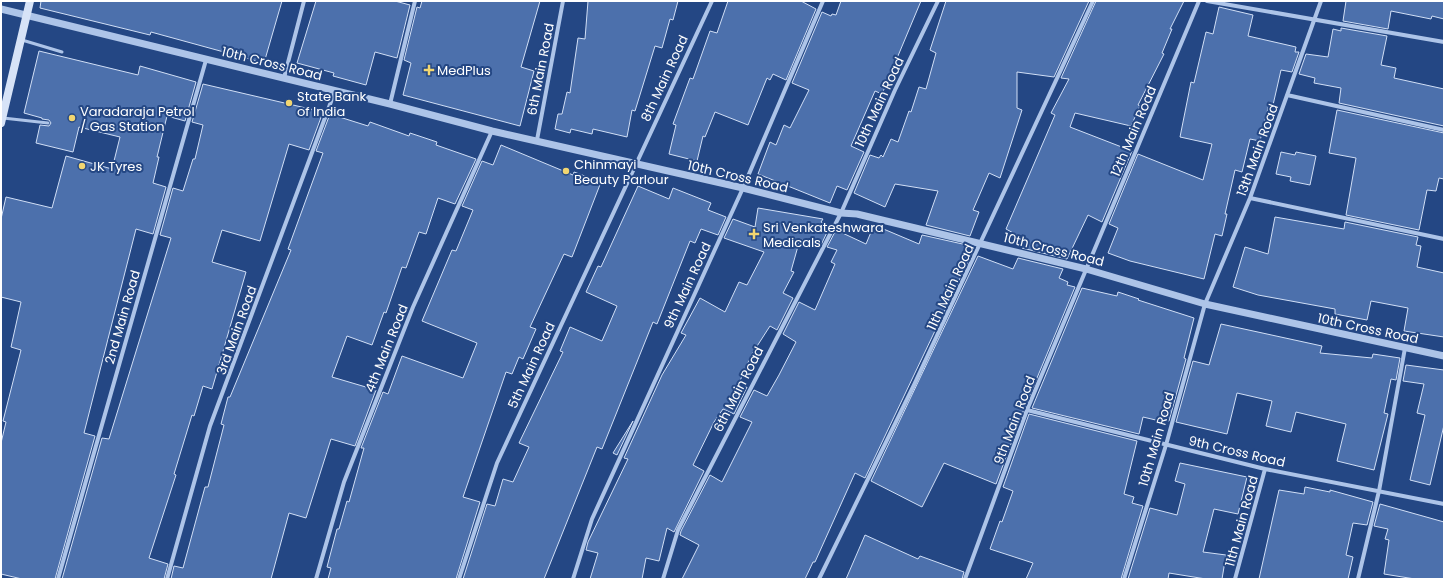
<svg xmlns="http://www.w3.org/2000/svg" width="1445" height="580" viewBox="0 0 1445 580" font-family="Poppins,sans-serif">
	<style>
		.building { fill: #4c70ac; stroke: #d1dff6 }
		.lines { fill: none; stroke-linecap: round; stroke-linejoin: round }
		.service { stroke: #adc4e8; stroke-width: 3 }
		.minor { stroke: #adc4e8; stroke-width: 4 }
		.tertiary { stroke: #adc4e8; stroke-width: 7 }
		.secondary { stroke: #d7e3f7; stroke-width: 8 }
		.poi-dot { fill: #f2d671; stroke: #244784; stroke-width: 1.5 }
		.labels { text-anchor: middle; stroke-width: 4; stroke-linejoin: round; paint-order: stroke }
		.street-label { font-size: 13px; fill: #fff; stroke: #244784 }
		.poi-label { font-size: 13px; fill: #fff; stroke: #244784; text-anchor: start }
	</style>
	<rect width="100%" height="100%" fill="#244784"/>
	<path class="building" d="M41 1H282L264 63 151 32 150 35 40 8Z
		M316 1H395L410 5 397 58 375 52 366 85 333 76 334 73 297 63Z
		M422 1H540L521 67 534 71 520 126 403 95 411 63 404 60 417 7 420 8Z
		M588 1H678L673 20 670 19 662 48 655 46 635 111 632 110 627 137 593 129 592 134 571 129 570 133 555 129 558 114H562L567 92 570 93 578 38 585 39Z
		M728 1H801L816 9 786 80 773 74 770 80 767 78 748 125 715 112 705 137 703 136 697 161 669 154 676 125 673 124 690 78 693 79 710 31 717 33Z
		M841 1H921L882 94 875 91 851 146 864 152 847 190 837 186 830 203 758 174 770 142 776 145 784 125 790 128 809 90 792 83 822 12 831 16 832 14 836 15Z
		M946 1H1089L1054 77 1017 72V108L1022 110 1000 178 989 173 973 210 979 212 970 236 926 225 938 191 895 184 885 207 854 193 870 155 879 158 881 155 883 157 891 139 898 142 909 111 911 112 919 87 926 89 936 53 930 50Z
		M1096 1H1184L1170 29H1172L1162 53 1164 54 1138 105 1140 106 1131 126 1075 113 1070 127 1132 151 1102 222 1088 215 1067 259 1022 248 1026 240 1006 229 1055 115 1051 113 1069 79 1061 78Z
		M1346 1H1444V19L1432 16 1431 19 1391 11 1388 29 1343 21Z
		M1219 7 1253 15 1248 36 1296 47 1295 52H1299L1292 72 1281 70 1273 105 1269 104 1260 141 1250 139 1242 172 1235 170 1225 214H1227L1222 236 1215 234 1204 279 1130 261 1108 253 1118 228 1109 224 1138 154 1203 180 1212 144 1180 137 1191 82 1194 83 1206 32 1213 34Z
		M1341 28 1387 36 1381 65 1396 68 1394 78 1444 89V126L1339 103 1341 88 1314 83 1315 78 1299 74 1306 54 1328 57 1333 29 1341 31Z
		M39 51 138 75 140 66 196 82 185 121 167 116 157 157H159L153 183 166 187 153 234 136 229 84 433 95 436 55 579H22L1 574V443L6 422 3 421 21 350 11 347 21 302 1 297V219L6 197 52 208 66 156 112 169 120 137 79 127 73 152 36 143 40 125 49 126 51 123 49 120 42 119V118L24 113Z
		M203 84 323 112 309 150 289 144 260 241 222 230 212 262 246 272 212 389 203 386 194 416 192 415 174 474 176 475 149 558 168 564 164 579H62L102 438 109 439 171 238 160 235 173 188 183 191 193 159H195L203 125 192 122Z
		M1337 110 1444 133V179L1439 178 1436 191 1427 190 1419 230 1346 215 1356 158 1329 153Z
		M330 114 368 126 370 122 409 136 410 133 437 142 436 145 476 159 455 204 438 198 426 234 419 232 406 268 402 267 386 313 384 312 372 345 347 336 332 377 376 390 355 446 331 439 306 518 289 513 271 579H171L174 566 183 568 205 487H208L224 425 221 424 228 397H230L291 250 288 249 323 153 316 151Z
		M501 145 573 175 574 172 601 182 572 257 564 254 530 327 536 329 523 359 519 357 512 374 506 372 463 497 480 502 456 579H328L331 568 327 567 337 529H339L347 501 349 502 364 448H361L383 392 388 394 402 356 463 378 477 343 422 321 452 250 456 251 473 210 462 206 482 161 493 165Z
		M1281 152 1295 155 1296 152 1316 156 1310 185 1290 181 1291 177 1276 174Z
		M638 186 669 199 673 188 711 203 708 210 726 217 718 235 701 229 695 243 690 241 657 324 653 322 602 449 597 447 544 579H463L487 504 495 506 503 479 513 482 529 447 519 443 563 352 560 351 570 327 602 341 617 306 586 292 598 266 601 267Z
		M758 208 823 219 821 222 830 226 821 245 800 239 791 271 794 272 783 293 793 298 777 330 770 326 752 354 739 383 747 387 734 414 723 409 714 422 693 465 704 471 674 532 667 528 659 561 646 558 642 579H590L598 553 586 550 588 542 628 459 624 458 662 375 686 335 681 333 700 298 725 312 739 282 747 285 764 252 724 238 733 219 755 227Z
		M1275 217 1344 229 1345 222 1418 237 1416 245 1421 246 1417 267 1444 273V337L1404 331 1408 308 1371 301 1367 320 1335 314V309L1258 295 1233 287 1245 247 1268 254Z
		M874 225 919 244 922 235 967 245 965 251 972 253 865 478 855 473 815 562H813L805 579H682L699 545 680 535 681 531 710 475 722 482 752 422 740 417 754 390 767 396 779 375 796 342 783 334 799 302 815 310 835 264 831 262 837 250 827 247 836 230 866 244Z
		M978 256 1013 269 1018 258 1063 269 1059 278 1068 282 1067 285 1075 287 1024 409 996 484 944 463 922 507 871 481Z
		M1082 288 1117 296 1118 292 1139 299 1138 300 1194 318 1184 358 1186 359 1169 421 1161 419 1160 421 1143 417 1139 434 1032 408Z
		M1221 324 1322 346 1320 353 1372 358 1373 354 1400 358 1396 380 1391 379 1384 413 1388 414 1374 470 1337 461 1346 424 1296 412 1291 432 1266 426 1272 401 1237 393 1227 434 1176 422 1193 361 1209 365Z
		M1406 365 1444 370V425L1430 485 1410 480 1425 415 1417 413 1424 384 1403 381Z
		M1029 414 1137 441 1124 494 1134 497 1132 503 1143 506 1121 579H1026L1033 563 990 549 1000 521 1002 522 1013 491 1003 487Z
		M633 421 617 455 613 453Z
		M1180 463 1247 477 1238 514 1214 509 1203 552 1226 555 1222 579H1206L1169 573 1168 579H1128L1150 508 1177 515 1185 484 1175 481Z
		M1305 487 1330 492V490L1373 502 1367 525 1353 523 1346 555 1353 557 1348 579H1259L1279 490 1304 494Z
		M1380 504 1444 522V579H1415L1384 574 1389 540 1385 539 1388 529 1374 526Z
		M865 535 918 559 920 556 964 572 962 579H846Z"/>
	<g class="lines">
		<path class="service" d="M22 40 62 52
			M3 118 48 123"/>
		<path class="minor" d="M1207 1 1444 42
			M284 78 304 1
			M1287 95 1444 130
			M390 104 415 1
			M537 140 563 1
			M1250 198 1444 239
			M1027 410 1265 469 1444 504
			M58 579 206 60
			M167 579 210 426 335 91
			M316 579 344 482 413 307 492 131
			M459 579 497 463 712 1
			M573 579 592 519 743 188 823 1
			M663 579 678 530 841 213 895 90 938 1
			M819 579 914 385 1093 1
			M965 579 1027 410 1199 1
			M1124 579 1166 445 1205 304 1250 198 1321 1
			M1235 579 1265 469
			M1358 579 1379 491 1405 348"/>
		<path class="tertiary" d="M1 9 390 104 492 131 743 188 841 213 857 214 1086 269 1205 304 1444 356"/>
		<path class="secondary" d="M1 123 30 1"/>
	</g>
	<g class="poi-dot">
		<path d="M427 64h4v4h4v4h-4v4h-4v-4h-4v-4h4z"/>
		<circle cx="289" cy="103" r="4"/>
		<circle cx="72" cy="118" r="4"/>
		<circle cx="82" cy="166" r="4"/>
		<circle cx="566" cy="171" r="4"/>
		<path d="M752 228h4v4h4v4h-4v4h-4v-4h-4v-4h4z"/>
	</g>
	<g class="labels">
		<g class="street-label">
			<text transform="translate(272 63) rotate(14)" y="5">10th Cross Road</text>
			<text transform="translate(540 69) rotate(-79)" y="5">6th Main Road</text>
			<text transform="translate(664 78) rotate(-65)" y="5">8th Main Road</text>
			<text transform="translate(879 102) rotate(-65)" y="5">10th Main Road</text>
			<text transform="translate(1133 131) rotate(-67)" y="5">12th Main Road</text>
			<text transform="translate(1257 150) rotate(-70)" y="5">13th Main Road</text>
			<text transform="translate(738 176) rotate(13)" y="5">10th Cross Road</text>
			<text transform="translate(1054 249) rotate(14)" y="5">10th Cross Road</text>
			<text transform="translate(687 285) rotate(-65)" y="5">9th Main Road</text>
			<text transform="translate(950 287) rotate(-65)" y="5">11th Main Road</text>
			<text transform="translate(122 317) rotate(-74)" y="5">2nd Main Road</text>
			<text transform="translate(1368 328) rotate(12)" y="5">10th Cross Road</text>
			<text transform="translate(236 330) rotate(-70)" y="5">3rd Main Road</text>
			<text transform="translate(386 348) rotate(-68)" y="5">4th Main Road</text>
			<text transform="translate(531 365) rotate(-65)" y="5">5th Main Road</text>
			<text transform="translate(738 389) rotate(-63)" y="5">6th Main Road</text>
			<text transform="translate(1014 420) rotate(-69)" y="5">9th Main Road</text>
			<text transform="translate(1156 439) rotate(-74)" y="5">10th Main Road</text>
			<text transform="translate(1237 451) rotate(13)" y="5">9th Cross Road</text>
			<text transform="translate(1241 521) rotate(-75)" y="5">11th Main Road</text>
		</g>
		<g class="poi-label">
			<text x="437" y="75">MedPlus</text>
			<text x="297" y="101">State Bank<tspan x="297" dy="15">of India</tspan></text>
			<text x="80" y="116">Varadaraja Petrol<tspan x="80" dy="15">/ Gas Station</tspan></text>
			<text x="574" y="169">Chinmayi<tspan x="574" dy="15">Beauty Parlour</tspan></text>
			<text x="90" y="171">JK Tyres</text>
			<text x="763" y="232">Sri Venkateshwara<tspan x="763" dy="15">Medicals</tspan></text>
		</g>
	</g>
	<rect width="1445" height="580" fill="none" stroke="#ffffff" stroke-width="4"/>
</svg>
